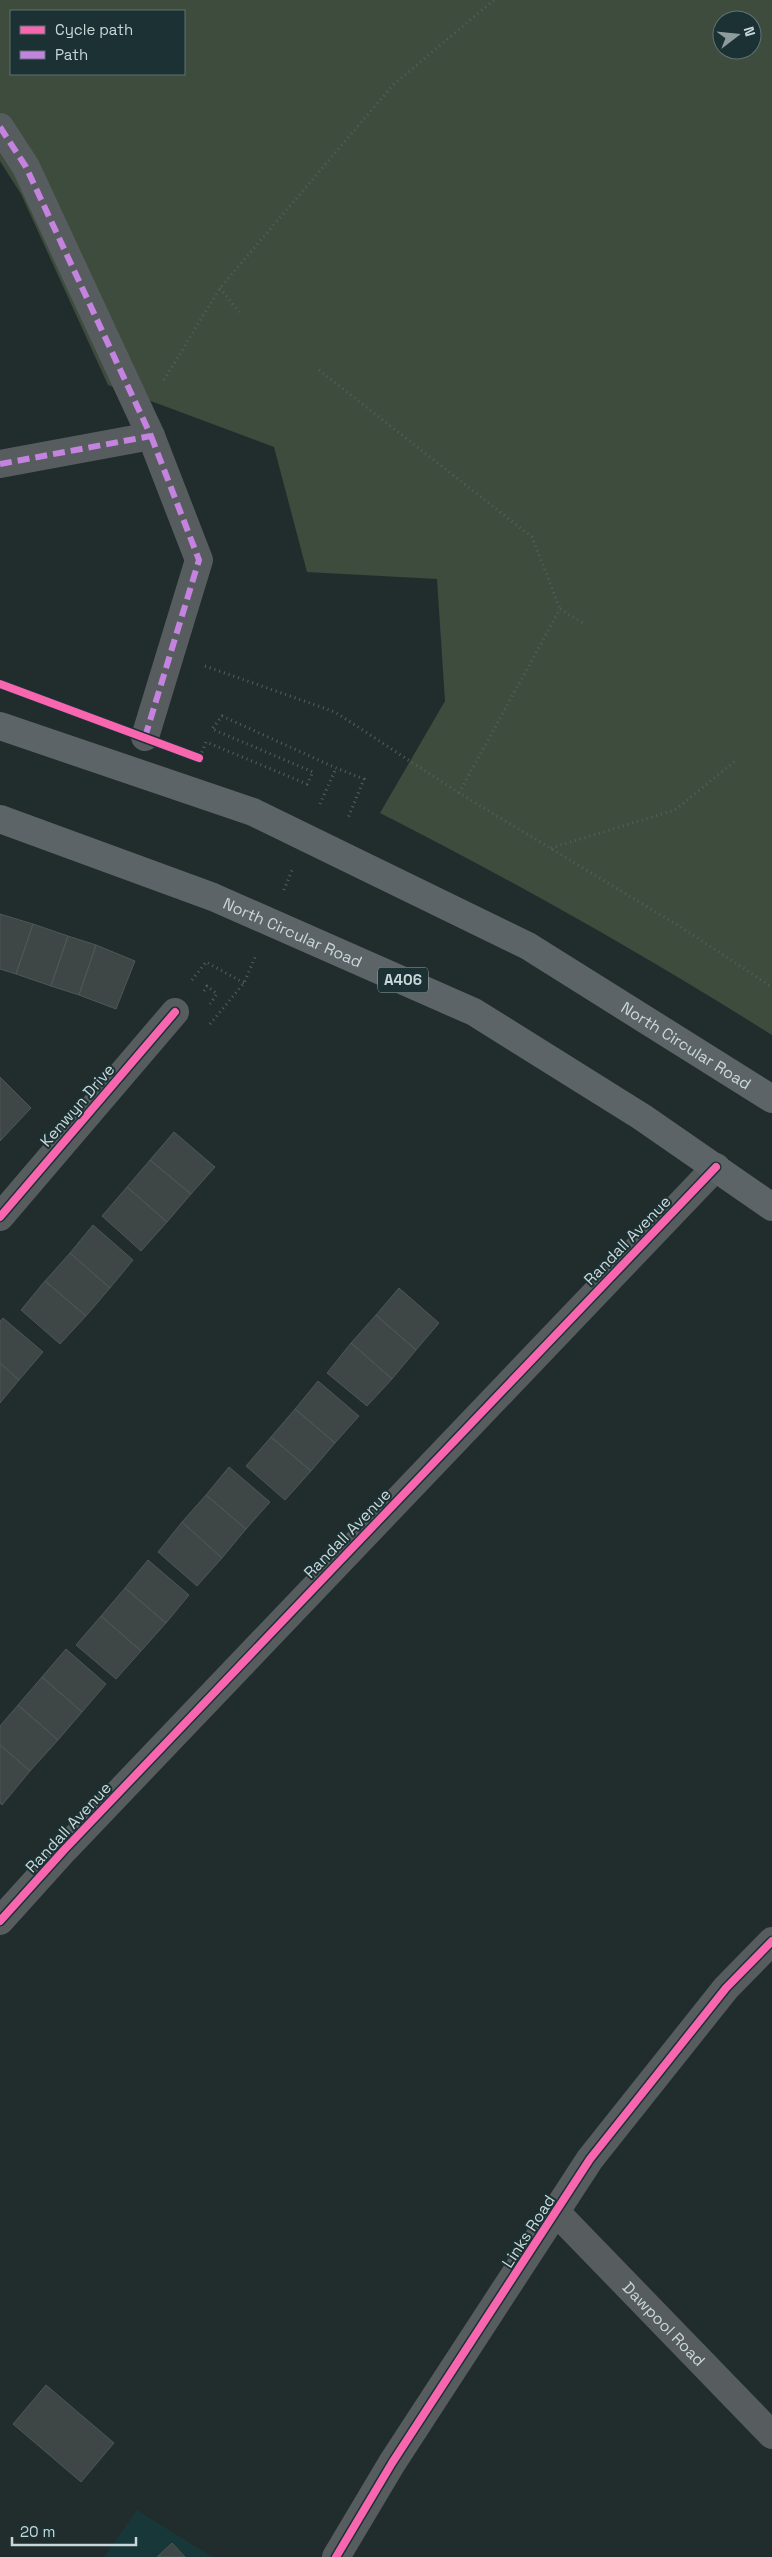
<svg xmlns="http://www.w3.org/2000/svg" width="772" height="2557" viewBox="0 0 772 2557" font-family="'Space Grotesk',sans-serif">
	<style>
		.built { fill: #183739 }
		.green { fill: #3d4c3d; fill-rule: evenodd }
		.building { fill: #3e4745; stroke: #4d5755 }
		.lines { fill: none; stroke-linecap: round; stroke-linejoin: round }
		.path { stroke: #575e5f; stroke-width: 3; stroke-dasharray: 1 4; stroke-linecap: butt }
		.minor { stroke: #575d5f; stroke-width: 28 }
		.highway { stroke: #5c6467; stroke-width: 28 }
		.quiet { stroke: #c483df; stroke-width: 6; stroke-dasharray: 12 6; stroke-linecap: butt }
		.cycleway-casing { stroke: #1b3133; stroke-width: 11 }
		.cycleway { stroke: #f766af; stroke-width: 8 }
		.labels { text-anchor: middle; stroke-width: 4; stroke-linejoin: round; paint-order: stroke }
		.shield { fill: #1b3133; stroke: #96a5a7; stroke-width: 1 }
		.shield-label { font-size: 15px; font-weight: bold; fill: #cad7d9 }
		.street-label { font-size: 16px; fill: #cad7d9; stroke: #1b3133 }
	</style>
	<rect width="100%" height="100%" fill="#212d2d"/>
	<path class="built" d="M137 2510 212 2557H104Z"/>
	<path class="green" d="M0 0H772V1035C645 955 514 881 380 813L445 701 437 579 307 572 274 447 108 385 21 194 0 161ZM11 11H184V74H11ZM722 20H752V50H722Z"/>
	<path class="building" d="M0 914 33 924 16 974 0 969Z
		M33 924 68 936 51 986 16 974Z
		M68 936 96 945 79 995 51 986Z
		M96 945 135 961 116 1009 79 995Z
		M0 1077 31 1108 0 1141Z
		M174 1132 215 1167 191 1194 150 1160Z
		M150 1160 191 1194 167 1222 127 1187Z
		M127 1187 167 1222 141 1251 102 1216Z
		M93 1225 133 1260 110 1288 70 1253Z
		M70 1253 110 1288 86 1316 45 1281Z
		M45 1281 86 1316 60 1344 21 1310Z
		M399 1288 439 1323 416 1350 376 1315Z
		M376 1315 416 1350 392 1379 351 1343Z
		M3 1318 43 1352 19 1380 0 1363V1321Z
		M351 1343 392 1379 367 1406 327 1373Z
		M0 1363 19 1380 0 1403Z
		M318 1381 359 1416 335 1443 295 1409Z
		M295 1409 335 1443 311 1471 271 1437Z
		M271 1437 311 1471 285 1500 246 1466Z
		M229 1467 270 1502 246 1529 206 1495Z
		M206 1495 246 1529 222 1558 182 1522Z
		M182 1522 222 1558 197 1586 158 1552Z
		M148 1560 189 1595 166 1623 125 1588Z
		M125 1588 166 1623 141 1651 101 1616Z
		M101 1616 141 1651 116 1679 76 1645Z
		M66 1649 106 1684 82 1712 42 1677Z
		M42 1677 82 1712 58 1740 18 1705Z
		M18 1705 58 1740 30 1771 0 1745V1726Z
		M0 1745 30 1771 2 1805 0 1803Z
		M46 2385 114 2443 81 2482 13 2424Z
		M172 2543 185 2557H157Z"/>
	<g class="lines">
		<path class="path" d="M220 288 239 312
			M319 370 532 537 560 609
			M164 380 220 288 393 85 494 0
			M205 666 335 712 459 793 679 926 772 987
			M200 757 206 742 307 784 313 772 212 729 222 716 336 768 364 779 348 818
			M459 793 560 609 583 623
			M320 804 336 768
			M551 848 675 810 735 761
			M284 890 292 870
			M192 980 206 962 244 983
			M204 991 207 986 217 994 210 1004
			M210 1024 244 983 256 955"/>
		<g class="minor">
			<path d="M0 127 26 167 151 436 0 464"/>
			<path d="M145 737 199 560 151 436"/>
			<path d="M0 1217 175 1012"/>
			<path d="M0 1921 64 1850 716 1167"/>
			<path id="s1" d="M557 2213 772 2435"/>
			<path d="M336 2557 392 2463 590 2159 726 1988 772 1941"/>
		</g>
		<g class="highway">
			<path id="s2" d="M0 726 253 812 528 946 772 1099"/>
			<path id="s3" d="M0 819 213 897 474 1012 642 1117 772 1207"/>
		</g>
		<path class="quiet" d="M0 127 26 167 151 436 0 464
			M145 737 199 560 151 436"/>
		<g class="cycleway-casing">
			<path id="cycleway" d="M0 684 199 758
				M0 1217 175 1012
				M0 1921 64 1850 716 1167
				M336 2557 392 2463 590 2159 726 1988 772 1941"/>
		</g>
		<use href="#cycleway" class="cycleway"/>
	</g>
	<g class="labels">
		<rect class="shield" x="378" y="967.5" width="50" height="25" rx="4"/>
		<g class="shield-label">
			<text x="403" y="985">A406</text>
		</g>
		<g class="street-label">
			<text dy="6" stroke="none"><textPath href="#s3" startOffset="314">North Circular Road</textPath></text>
			<text dy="6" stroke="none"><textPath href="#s2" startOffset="760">North Circular Road</textPath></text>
			<text transform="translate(77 1105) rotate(-49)" y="6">Kenwyn Drive</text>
			<text transform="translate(627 1240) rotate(-46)" y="6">Randall Avenue</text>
			<text transform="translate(347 1533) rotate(-46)" y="6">Randall Avenue</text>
			<text transform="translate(68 1827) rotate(-47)" y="6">Randall Avenue</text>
			<text transform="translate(528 2231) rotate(-57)" y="6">Links Road</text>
			<text dy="6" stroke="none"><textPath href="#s1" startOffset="154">Dawpool Road</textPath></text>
		</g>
	</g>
	<rect x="10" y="10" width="175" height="65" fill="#1b3133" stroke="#617375"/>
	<rect x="20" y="26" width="25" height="8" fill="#f766af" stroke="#617375"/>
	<text x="55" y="35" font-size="15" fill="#cad7d9">Cycle path</text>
	<rect x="20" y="51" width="25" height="8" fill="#c483df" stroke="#617375"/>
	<text x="55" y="60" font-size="15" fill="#cad7d9">Path</text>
	<g transform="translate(737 35) rotate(74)"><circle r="24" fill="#1b3133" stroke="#617375"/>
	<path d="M0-4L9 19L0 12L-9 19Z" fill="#8f9c9d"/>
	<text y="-8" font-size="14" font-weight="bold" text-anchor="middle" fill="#cad7d9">N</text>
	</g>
	<path d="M12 2537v8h124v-8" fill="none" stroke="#cad7d9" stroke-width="2.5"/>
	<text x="20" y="2537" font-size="15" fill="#cad7d9" stroke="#1b3133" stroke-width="4" paint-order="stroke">20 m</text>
</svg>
